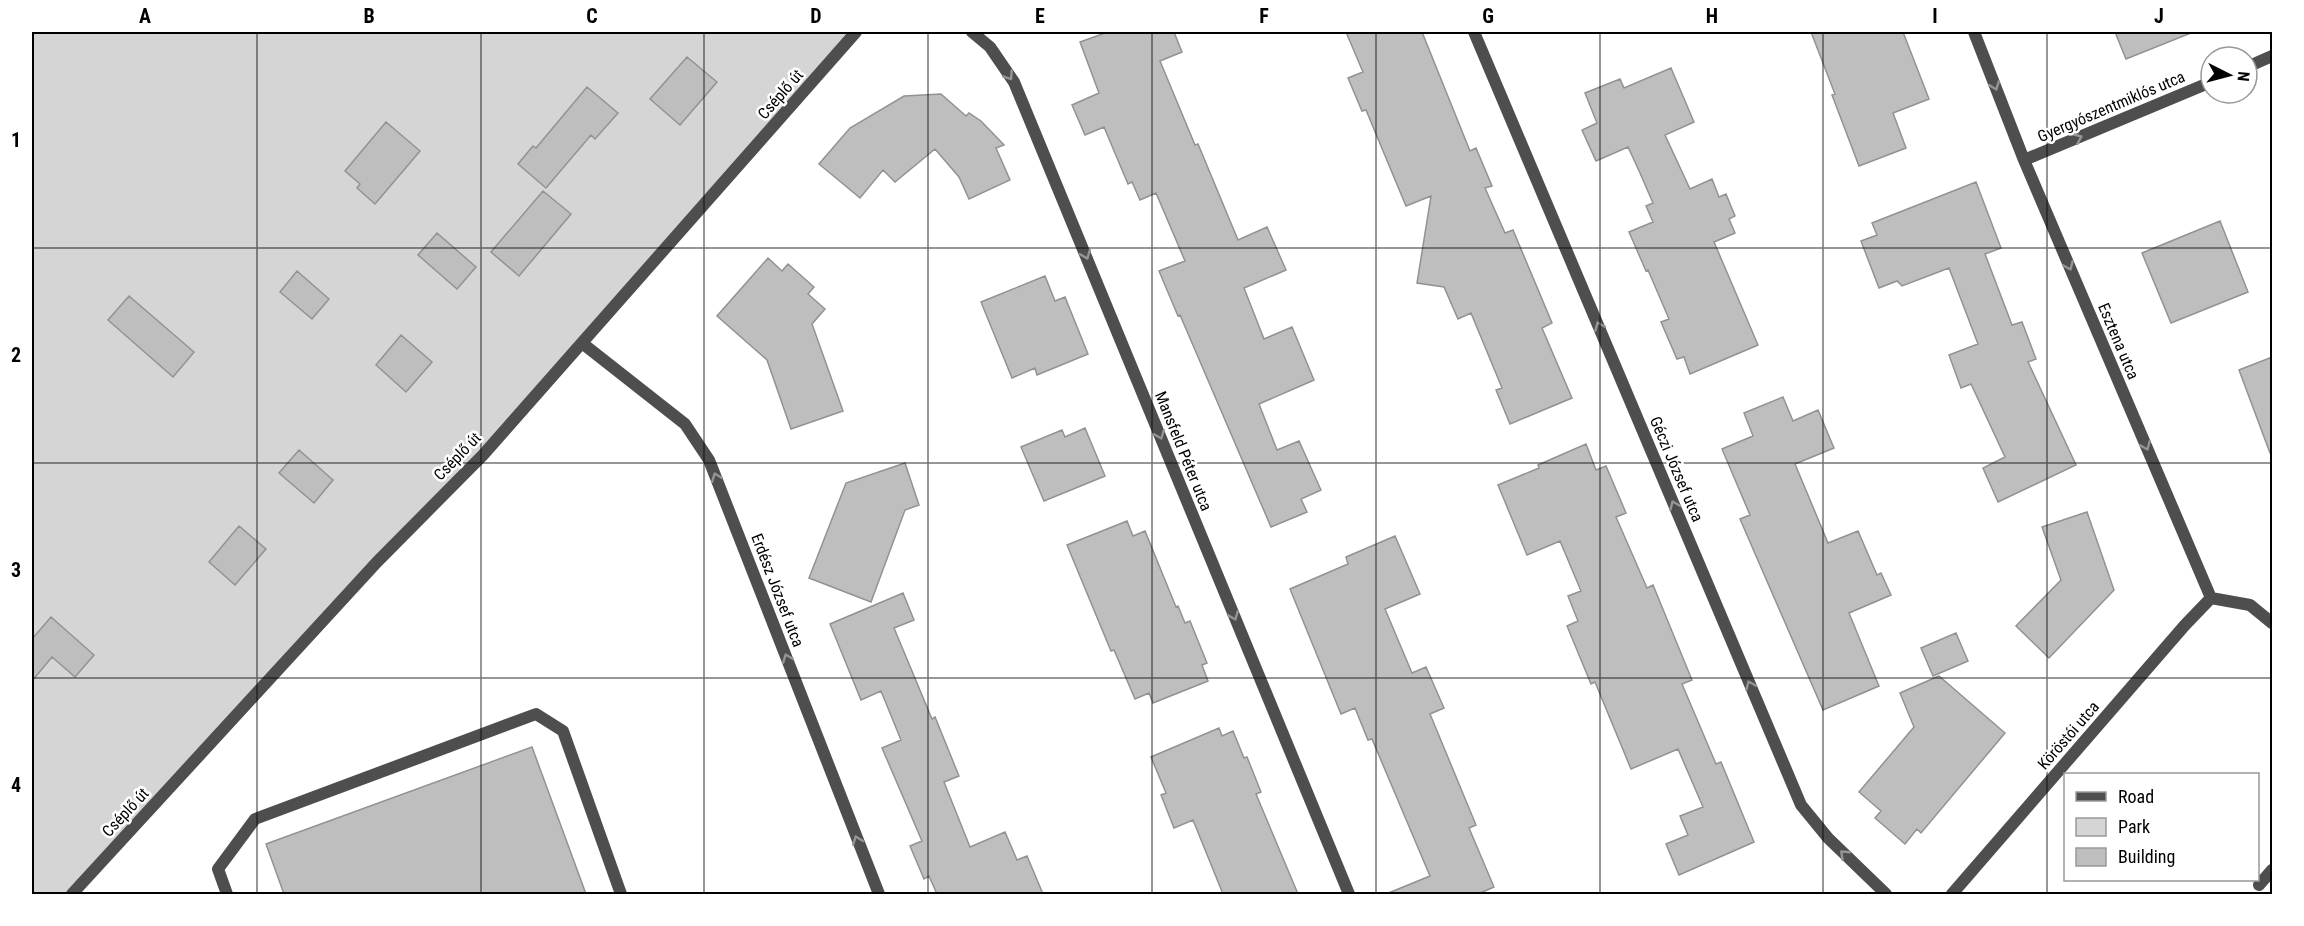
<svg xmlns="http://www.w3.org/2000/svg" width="2304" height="926" viewBox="0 0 2304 926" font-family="'Roboto Condensed',sans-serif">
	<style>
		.green { fill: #d5d5d5 }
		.building { fill: #bebebe; stroke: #929292; stroke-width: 1.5 }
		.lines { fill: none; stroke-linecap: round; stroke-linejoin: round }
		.lane { stroke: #4e4e4e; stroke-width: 12 }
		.street { stroke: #4e4e4e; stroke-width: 12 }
		.oneway { stroke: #959595 }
		.grid { fill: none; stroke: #000; stroke-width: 1.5; stroke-opacity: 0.55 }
		.labels { text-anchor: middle; stroke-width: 5; stroke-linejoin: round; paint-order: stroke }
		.street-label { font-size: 16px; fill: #000; stroke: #fff }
		.neatline { fill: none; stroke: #000; stroke-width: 2 }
		.grid-label { font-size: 20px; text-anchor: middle; font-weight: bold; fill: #000 }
	</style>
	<rect width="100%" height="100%" fill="#fff"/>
	<path class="green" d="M32 32H856L582 343 73 894H32Z"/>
	<path class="building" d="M1108 32H1174L1182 52 1160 61 1195 145 1198 144 1238 240 1267 227 1286 270 1244 288 1264 339 1292 327 1314 380 1259 404 1277 450 1299 441 1321 490 1301 499 1307 512 1271 527 1180 315 1178 316 1159 271 1185 261 1156 193 1140 200 1132 182 1128 184 1104 127 1085 135 1072 105 1099 93 1080 42Z
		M1346 32H1422L1470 151 1476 148 1492 186 1485 188 1505 233 1513 230 1552 323 1542 328 1572 398 1510 424 1496 390 1502 388 1471 313 1458 319 1444 287 1417 283 1431 196 1406 206 1366 110 1362 111 1348 78 1363 72Z
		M1811 32H1903L1929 99 1893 113 1906 148 1859 166 1832 95 1835 94Z
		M2115 32H2190L2191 33 2126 59Z
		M687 57 717 82 680 125 650 99Z
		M1671 68 1694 122 1665 135 1690 189 1712 179 1719 197 1726 194 1735 216 1729 219 1735 233 1714 242 1758 345 1690 374 1684 357 1677 359 1661 322 1669 319 1648 270 1646 271 1629 232 1653 222 1646 206 1653 203 1640 173 1628 147 1596 161 1582 130 1597 123 1585 93 1620 79 1624 88Z
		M587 87 618 113 595 139 591 135 546 188 518 164 533 146 536 148Z
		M941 94 966 116 969 113 981 121 1004 145 996 148 1010 180 969 199 959 177 935 149 895 182 883 170 860 198 819 164 850 128 904 96Z
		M386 122 420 151 375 204 357 188 360 184 345 171Z
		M1976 182 2001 248 1985 254 2012 325 2022 322 2036 359 2028 362 2076 465 1998 502 1983 468 2005 457 1971 384 1961 388 1949 355 1978 344 1949 268 1902 286 1897 281 1879 288 1861 241 1877 235 1872 223Z
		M543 191 571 214 519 276 491 252Z
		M2220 221 2248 292 2171 323 2142 253Z
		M437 233 476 267 457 289 418 255Z
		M768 258 782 271 788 264 814 287 808 294 825 309 812 324 843 411 791 429 767 360 717 316Z
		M297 271 329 299 312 319 280 292Z
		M1045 276 1055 301 1065 297 1088 354 1037 375 1035 368 1012 378 981 302Z
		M129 296 194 352 173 377 108 320Z
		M401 335 432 362 406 392 376 365Z
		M2272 357V453H2270L2239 370Z
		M1783 397 1793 421 1818 410 1834 448 1795 464 1828 543 1858 531 1877 575 1881 573 1891 595 1849 613 1879 686 1823 710 1740 519 1750 515 1722 449 1753 436 1744 413Z
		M1085 428 1105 476 1044 501 1021 447 1062 430 1065 437Z
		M1586 444 1596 470 1606 466 1626 513 1616 517 1647 588 1653 585 1692 680 1682 684 1716 764 1721 762 1754 842 1679 875 1666 844 1688 835 1680 816 1703 807 1678 749 1631 769 1595 682 1591 684 1567 626 1578 621 1568 596 1581 591 1560 541 1527 555 1498 485 1539 468 1538 465Z
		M299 450 333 480 314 503 279 473Z
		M905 463 919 505 905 510 871 602 809 578 846 483Z
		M2087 512 2114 590 2049 658 2016 626 2061 580 2042 527Z
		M1127 521 1133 536 1145 531 1176 607 1178 606 1185 623 1190 621 1207 663 1202 665 1208 681 1153 703 1149 693 1135 699 1114 650 1111 651 1067 545Z
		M239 526 266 549 235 585 209 562Z
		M1395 536 1420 594 1385 609 1412 673 1426 667 1444 708 1430 714 1476 825 1469 828 1494 887 1478 894H1386L1430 876 1372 739 1368 740 1355 708 1341 714 1290 589 1348 564 1346 557Z
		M903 593 914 620 894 628 932 719 935 717 959 776 944 782 970 847 1005 832 1017 860 1027 856 1043 894H937L929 876 924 879 910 846 922 841 882 748 901 740 881 691 861 700 830 624Z
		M51 617 94 655 75 677 52 657 32 681V639Z
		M1956 633 1968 661 1933 676 1921 648Z
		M1939 676 2005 733 1921 833 1917 829 1905 844 1875 818 1881 811 1859 792 1914 727 1900 693Z
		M1219 728 1222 736 1233 731 1244 758 1247 757 1261 792 1256 794 1298 894H1223L1193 820 1174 828 1161 795 1166 793 1151 757Z
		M532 747 586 894H284L266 844Z"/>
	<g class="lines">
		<path class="lane" d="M2259 885 2272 870
			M227 894 218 869 255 819 536 714 563 731 621 894"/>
		<path class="street" d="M972 32 990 47 1014 82 1349 894
			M1474 32 1801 805 1828 838 1886 894
			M1974 32 2024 160 2211 598
			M2247 67 2272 56
			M2024 160 2211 82
			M582 343 685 424 709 460 879 894
			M2211 598 2250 605 2272 623
			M72 894 377 562 483 455 856 32
			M1952 894 2185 625 2211 598"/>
	</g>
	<defs><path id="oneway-chevron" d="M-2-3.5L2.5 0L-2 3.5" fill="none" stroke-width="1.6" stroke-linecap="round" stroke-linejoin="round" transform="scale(1.5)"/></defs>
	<g class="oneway">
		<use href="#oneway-chevron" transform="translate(1009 76) rotate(56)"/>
		<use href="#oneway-chevron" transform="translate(1995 86) rotate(69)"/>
		<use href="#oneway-chevron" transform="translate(2078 138) rotate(-23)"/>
		<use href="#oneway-chevron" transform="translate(1086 255) rotate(68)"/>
		<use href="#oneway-chevron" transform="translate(2069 266) rotate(67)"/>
		<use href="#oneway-chevron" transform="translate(1599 326) rotate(-113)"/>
		<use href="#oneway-chevron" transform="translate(1160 435) rotate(68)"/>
		<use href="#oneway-chevron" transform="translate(2146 446) rotate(67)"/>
		<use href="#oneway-chevron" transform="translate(716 477) rotate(-111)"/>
		<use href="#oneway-chevron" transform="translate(1674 505) rotate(-113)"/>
		<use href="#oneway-chevron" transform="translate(1234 616) rotate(68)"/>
		<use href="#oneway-chevron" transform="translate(787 658) rotate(-111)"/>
		<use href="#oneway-chevron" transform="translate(1750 685) rotate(-113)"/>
		<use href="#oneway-chevron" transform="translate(857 840) rotate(-111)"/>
		<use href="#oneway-chevron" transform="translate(1844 854) rotate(-136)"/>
	</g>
	<path class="grid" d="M257 32V894M481 32V894M704 32V894M928 32V894M1152 32V894M1376 32V894M1600 32V894M1823 32V894M2047 32V894M32 248H2272M32 463H2272M32 678H2272"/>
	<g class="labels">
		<g class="street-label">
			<text transform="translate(780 94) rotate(-49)" y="6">Cséplő út</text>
			<text transform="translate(2111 106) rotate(-23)" y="6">Gyergyószentmiklós utca</text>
			<text transform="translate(2119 341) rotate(67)" y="6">Esztena utca</text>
			<text transform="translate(1184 451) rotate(68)" y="6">Mansfeld Péter utca</text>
			<text transform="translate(457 456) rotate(-46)" y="6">Cséplő út</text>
			<text transform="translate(1677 469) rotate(67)" y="6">Géczi József utca</text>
			<text transform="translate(778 590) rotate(69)" y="6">Erdész József utca</text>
			<text transform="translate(2068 735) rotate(-49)" y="6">Köröstói utca</text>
			<text transform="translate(125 812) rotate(-47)" y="6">Cséplő út</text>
		</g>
	</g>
	<rect width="2304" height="926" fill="none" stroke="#ffffff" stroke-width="66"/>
	<rect x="2064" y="773" width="195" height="108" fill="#ffffff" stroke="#999999" stroke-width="1.5"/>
	<rect x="2076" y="792" width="30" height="9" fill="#4e4e4e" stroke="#999999" stroke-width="1.5"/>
	<text x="2118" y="803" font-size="18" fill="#000000">Road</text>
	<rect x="2076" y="818" width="30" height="18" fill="#d5d5d5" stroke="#999999" stroke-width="1.5"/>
	<text x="2118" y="833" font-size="18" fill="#000000">Park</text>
	<rect x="2076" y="848" width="30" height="18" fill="#bebebe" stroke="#999999" stroke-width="1.5"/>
	<text x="2118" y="863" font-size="18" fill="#000000">Building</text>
	<g transform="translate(2229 75) rotate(96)"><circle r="28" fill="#ffffff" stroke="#999999" stroke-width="1.5"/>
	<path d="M0-4.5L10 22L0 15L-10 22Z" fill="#000000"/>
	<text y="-9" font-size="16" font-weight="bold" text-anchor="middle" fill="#000000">N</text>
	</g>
	<rect x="33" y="33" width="2238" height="860" class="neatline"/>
	<g class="grid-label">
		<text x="145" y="23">A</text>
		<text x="369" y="23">B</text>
		<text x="592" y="23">C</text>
		<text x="816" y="23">D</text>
		<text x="1040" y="23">E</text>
		<text x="1264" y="23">F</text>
		<text x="1488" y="23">G</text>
		<text x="1712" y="23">H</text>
		<text x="1935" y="23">I</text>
		<text x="2159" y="23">J</text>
		<text x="16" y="147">1</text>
		<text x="16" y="362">2</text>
		<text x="16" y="577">3</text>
		<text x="16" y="792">4</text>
	</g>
</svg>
